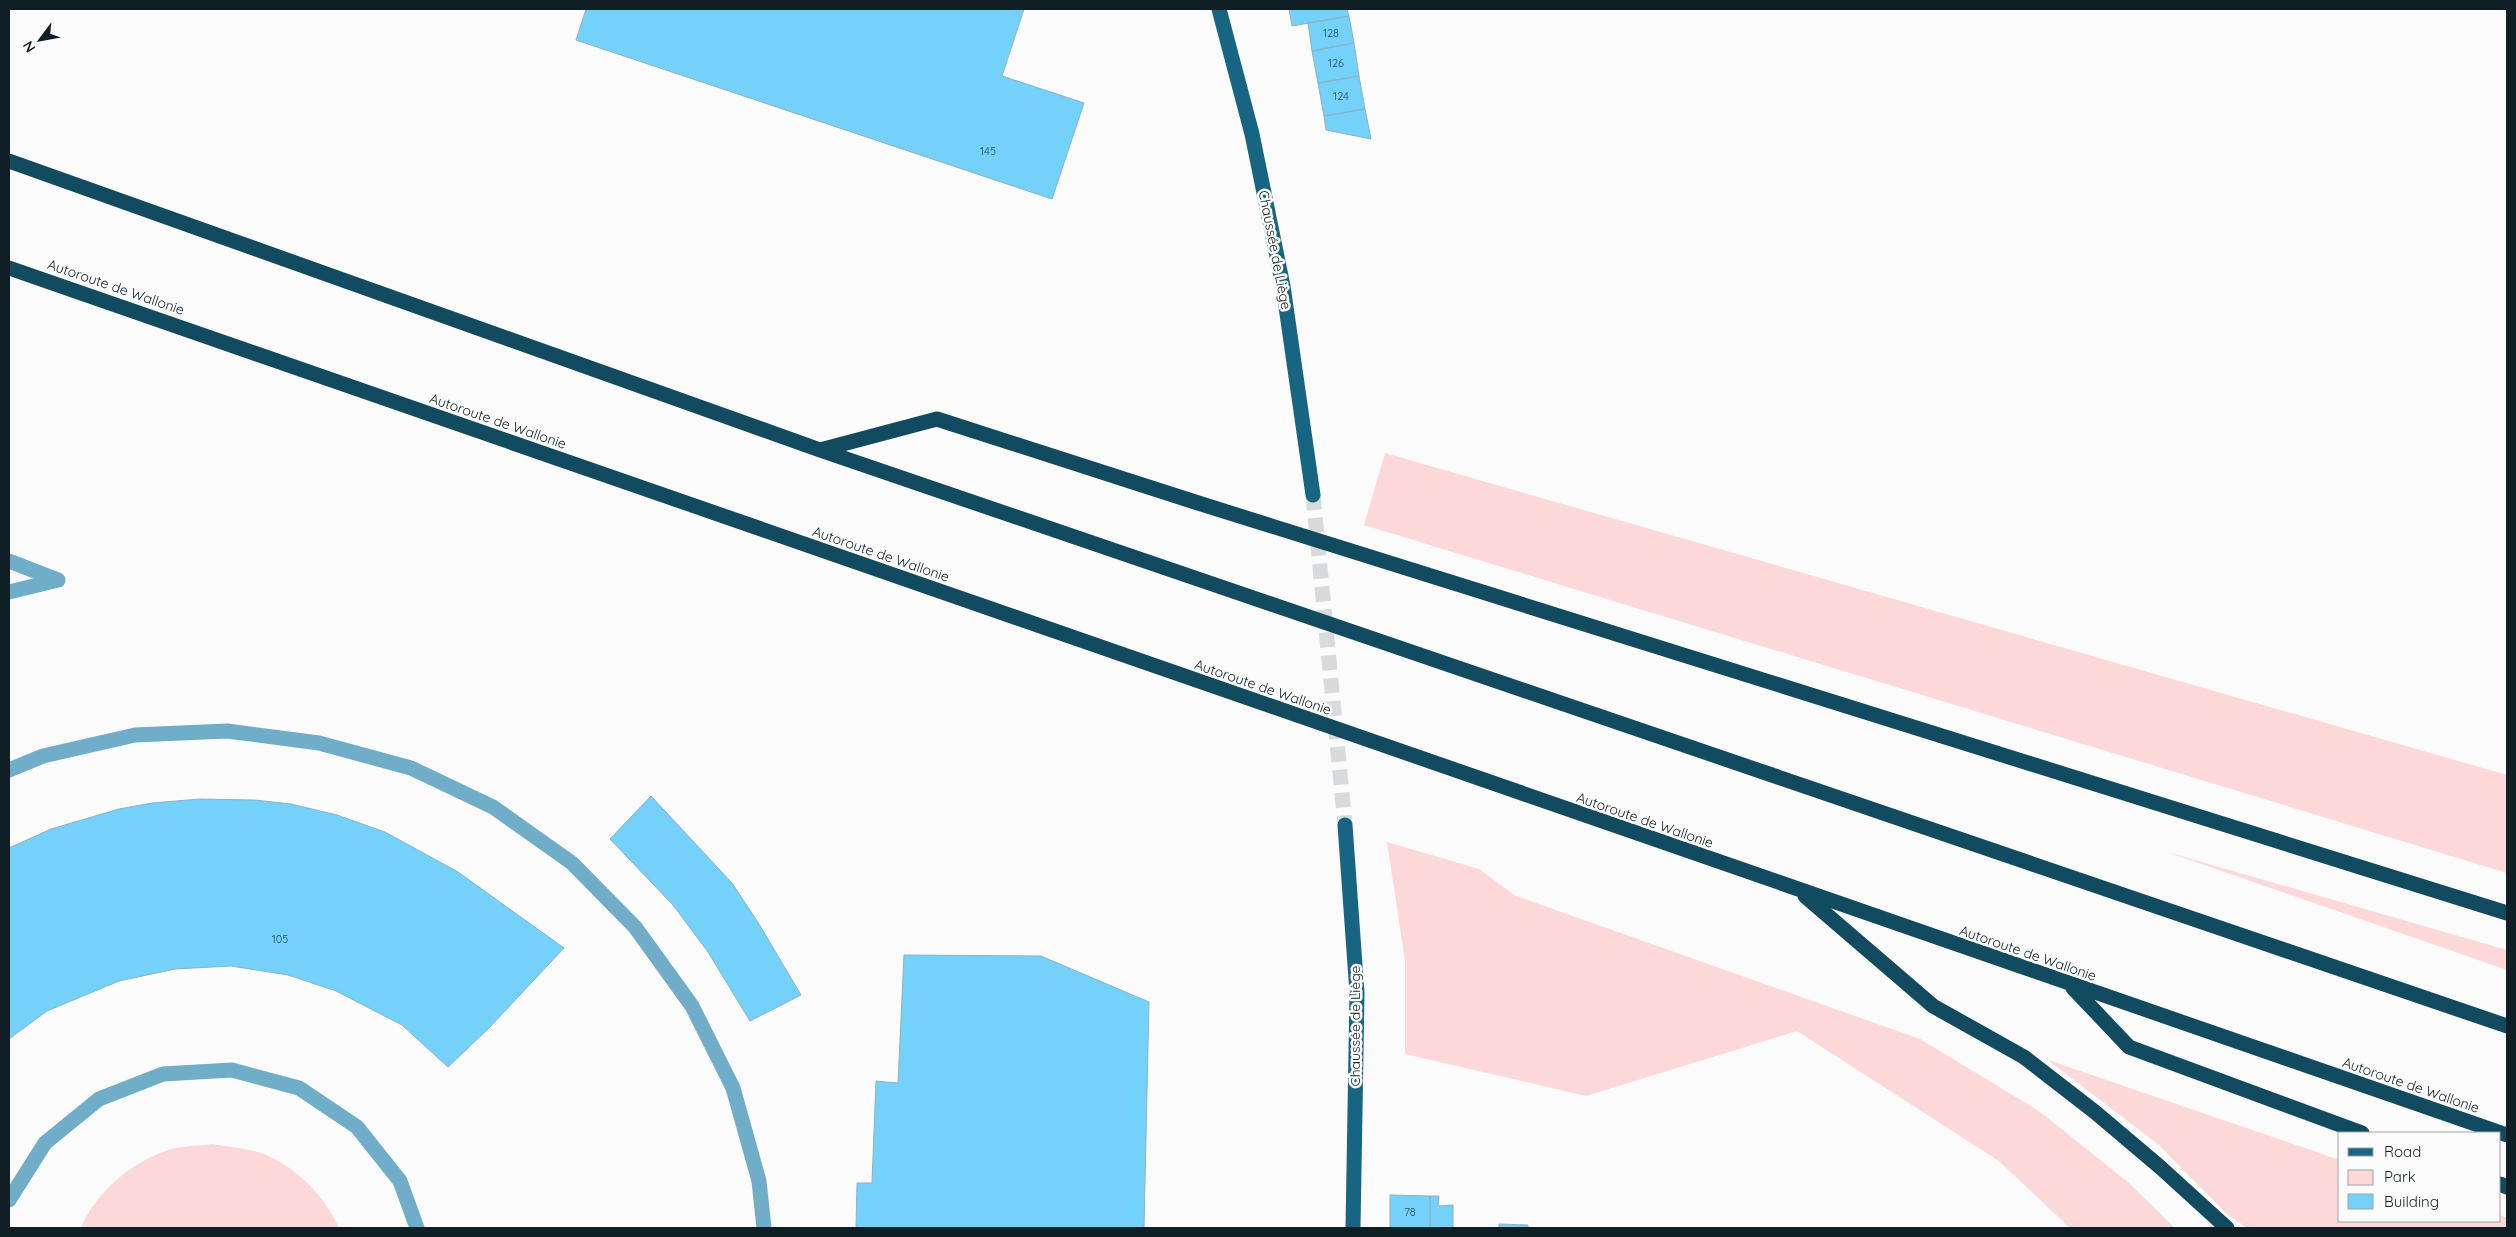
<svg xmlns="http://www.w3.org/2000/svg" width="2516" height="1237" viewBox="0 0 2516 1237" font-family="Quicksand,sans-serif">
	<style>
		.green { fill: #fcd8d8 }
		.building { fill: #73d1fa; stroke: #8db3c4 }
		.lines { fill: none; stroke-linecap: round; stroke-linejoin: round }
		.major-tunnel { stroke: #d8dadb; stroke-width: 15; stroke-dasharray: 15 8; stroke-linecap: butt }
		.minor { stroke: #70adc9; stroke-width: 15 }
		.major { stroke: #176582; stroke-width: 15 }
		.highway { stroke: #124a60; stroke-width: 15 }
		.labels { text-anchor: middle; stroke-width: 5; stroke-linejoin: round; paint-order: stroke }
		.number-label { font-size: 11px; fill: #294c5a }
		.street-label { font-size: 14px; fill: #101f25; stroke: #fbfbfb }
	</style>
	<rect width="100%" height="100%" fill="#fbfbfb"/>
	<path class="green" d="M1385 453 2507 775V873L1364 525Z
		M1387 842 1479 869 1516 896 1920 1039 2039 1111 2130 1184 2175 1228H2070L1999 1161 1797 1031 1586 1096 1405 1054V961Z
		M2167 852 2507 950V970Z
		M2048 1060 2340 1160V1221H2500V1215L2507 1218V1228H2247L2227 1214 2159 1145Z
		M212 1144C228 1147 246 1148 261 1153 296 1166 324 1195 339 1228H81C94 1195 129 1164 163 1152 177 1146 197 1146 212 1144Z"/>
	<path class="building" d="M586 9H1024L1002 76 1084 103 1052 199 576 40Z
		M1289 9H1347L1349 16 1292 26Z
		M1349 16 1354 43 1312 51 1308 23Z
		M1354 43 1359 76 1318 83 1312 51Z
		M1359 76 1365 109 1324 116 1318 83Z
		M1365 109 1371 139 1326 130 1324 116Z
		M651 796 732 883 759 924 801 995 750 1021 708 952 673 905 610 839Z
		M200 799 254 800 291 804 337 815 385 832 458 872 564 948 489 1028 448 1067 402 1025 336 991 288 975 231 966 175 969 119 981 47 1011 9 1039V848L51 829 119 809 152 803Z
		M904 955 1041 956 1149 1002 1144 1228H856L857 1183H872L876 1081 898 1083Z
		M1390 1195 1430 1196V1228H1390Z
		M1430 1196H1439L1438 1206 1453 1205V1228H1430Z
		M1499 1224 1528 1225V1228H1499Z"/>
	<g class="lines">
		<path class="major-tunnel" d="M1313 495 1345 825"/>
		<path class="minor" d="M9 561 58 580 9 592
			M9 770 43 756 135 735 227 731 319 743 411 768 493 807 572 863 635 927 692 1006 733 1088 759 1181 764 1228
			M9 1200 45 1143 99 1099 163 1074 232 1070 299 1088 357 1127 400 1181 417 1228"/>
		<path class="major" d="M1219 9 1252 134 1283 286 1313 495
			M1345 825 1357 993 1353 1228"/>
		<path class="highway" d="M9 161 820 450 2507 1026
			M9 268 2507 1135
			M820 450 937 419 1195 502 2507 913
			M1805 896 1933 1006 2024 1057 2095 1112 2160 1167 2227 1228
			M2073 988 2129 1047 2362 1133
			M2500 1184 2507 1187"/>
	</g>
	<g class="labels">
		<g class="number-label">
			<text x="1331" y="37">128</text>
			<text x="1336" y="67">126</text>
			<text x="1341" y="100">124</text>
			<text x="988" y="155">145</text>
			<text x="280" y="943">105</text>
			<text x="1410" y="1216">78</text>
		</g>
		<g class="street-label">
			<text transform="translate(1275 250) rotate(79)" y="5">Chaussée de Liège</text>
			<text transform="translate(116 287) rotate(19)" y="5">Autoroute de Wallonie</text>
			<text transform="translate(498 421) rotate(19)" y="5">Autoroute de Wallonie</text>
			<text transform="translate(881 554) rotate(19)" y="5">Autoroute de Wallonie</text>
			<text transform="translate(1263 687) rotate(19)" y="5">Autoroute de Wallonie</text>
			<text transform="translate(1645 820) rotate(19)" y="5">Autoroute de Wallonie</text>
			<text transform="translate(2028 953) rotate(19)" y="5">Autoroute de Wallonie</text>
			<text transform="translate(1355 1026) rotate(-90)" y="5">Chaussée de Liège</text>
			<text transform="translate(2411 1085) rotate(19)" y="5">Autoroute de Wallonie</text>
		</g>
	</g>
	<rect width="2516" height="1237" fill="none" stroke="#101f25" stroke-width="20"/>
	<rect x="2338" y="1132" width="162" height="90" fill="#fbfbfb" stroke="#9da3a5"/>
	<rect x="2348" y="1148" width="25" height="8" fill="#176582" stroke="#9da3a5"/>
	<text x="2384" y="1157" font-size="15" fill="#101f25">Road</text>
	<rect x="2348" y="1170" width="25" height="15" fill="#fcd8d8" stroke="#9da3a5"/>
	<text x="2384" y="1182" font-size="15" fill="#101f25">Park</text>
	<rect x="2348" y="1194" width="25" height="15" fill="#73d1fa" stroke="#9da3a5"/>
	<text x="2384" y="1207" font-size="15" fill="#101f25">Building</text>
	<g transform="translate(40 40) rotate(238)" stroke="#fbfbfb" stroke-width="4" paint-order="stroke">
	<path d="M0-4L9 19L0 12L-9 19Z" fill="#101f25"/>
	<text y="-8" font-size="14" font-weight="bold" text-anchor="middle" fill="#101f25">N</text>
	</g>
</svg>
